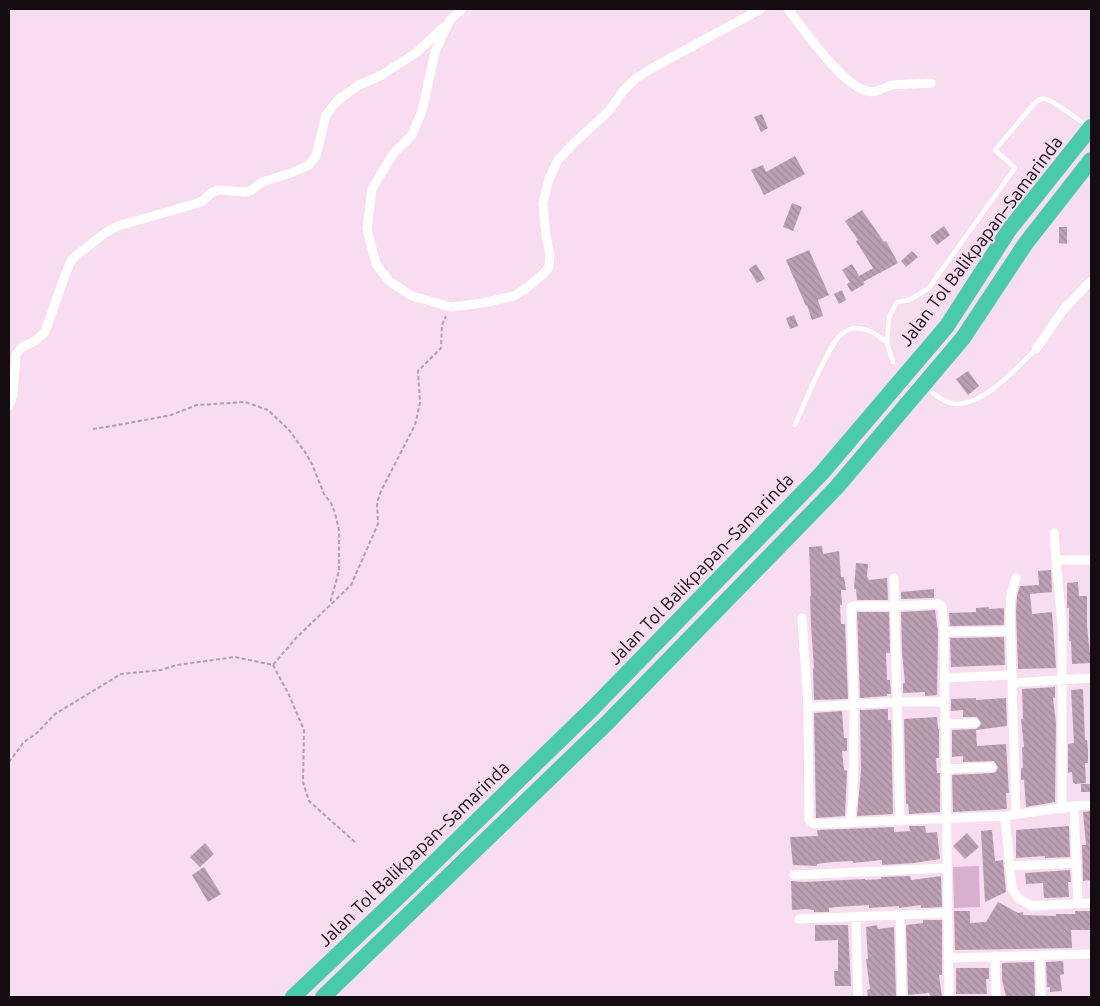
<svg xmlns="http://www.w3.org/2000/svg" width="1100" height="1006" viewBox="0 0 1100 1006" font-family="Ubuntu,sans-serif">
	<style>
		.pitch { fill: #d8afcc }
		.building { fill: url(#building-back-hatch) }
		.lines { fill: none; stroke-linecap: round; stroke-linejoin: round }
		.path { stroke: #b39dac; stroke-width: 2; stroke-dasharray: 4 2.5; stroke-linecap: butt }
		.service { stroke: #fff; stroke-width: 4.5 }
		.minor { stroke: #fff; stroke-width: 9 }
		.motorway { stroke: #49caaa; stroke-width: 16 }
		.labels { text-anchor: middle; stroke-width: 4; stroke-linejoin: round; paint-order: stroke }
		.street-label { font-size: 18px; fill: #150c12; stroke: #f8ddf0 }
	</style>
	<defs>
		<pattern id="building-back-hatch" width="6" height="6" patternUnits="userSpaceOnUse" patternTransform="scale(1.25)"><rect width="6" height="6" fill="#bba1b3"/><path d="M-1 5l2 2M0 0l6 6M5-1l2 2" fill="none" stroke="#a08999"/></pattern>
	</defs>
	<rect width="100%" height="100%" fill="#f8ddf0"/>
	<path class="pitch" d="M979 866 980 907 954 908 953 867Z"/>
	<path class="building" d="M762 114 768 128 761 132 754 117Z
		M795 156 805 174 764 195 751 170 763 165 766 172Z
		M792 203 802 207 793 231 783 227Z
		M862 210 884 242 886 241 898 263 863 282 865 284 851 292 847 284 850 282 842 270 852 264 859 276 873 268 856 241 858 240 845 221Z
		M944 226 950 235 937 245 930 236Z
		M1059 227H1067V244L1059 243Z
		M809 250 829 295 818 300 823 316 812 320 807 305 806 306 786 260Z
		M912 251 918 257 906 267 901 261Z
		M756 264 765 279 757 283 749 269Z
		M842 290 846 300 839 304 834 294Z
		M794 315 798 326 790 329 786 318Z
		M968 371 979 386 968 395 956 379Z
		M822 546 823 554 839 551 841 577H844L846 590H841L842 605H840L841 624H845L848 699 814 700 813 669 814 668 811 625 810 596H811L809 547Z
		M856 563 868 564 867 576 869 580 887 578 888 600H857L856 589H854Z
		M1051 570 1052 592 1030 594 1032 614 1052 612 1056 668 1018 669 1016 612 1017 596 1020 586 1039 585 1038 571Z
		M1078 582 1079 596H1087V626L1091 663 1072 664 1071 641H1069V608H1067V583Z
		M934 589V598L901 599V592Z
		M989 607V609L1004 608V625L950 626 949 613 976 612V608Z
		M935 610 938 632 937 695 925 696V692L903 693V683H905L902 652 901 612Z
		M857 612H889L890 653H886L887 680H890L891 694H887V696L860 698Z
		M1004 637 1005 665 951 667 950 638Z
		M1055 687V698H1053L1056 723 1055 802 1026 807 1024 780H1021V768H1023L1022 747H1024L1021 719H1023L1022 689Z
		M1083 689 1085 740H1087L1088 750V763H1085L1086 783 1075 784 1073 782 1072 772 1068 773V744L1074 743 1071 690Z
		M976 698V700L1006 698 1007 726 976 730 977 746 1006 744 1009 793H1006L1007 809 953 812 952 775 992 773 996 772 998 767 994 761 963 762V756L952 757V730L976 729 980 726 981 723 977 717H963V710L951 711V699Z
		M888 709V720H891L893 814 857 816 861 770 860 710Z
		M842 711 844 738H847V751H842L844 770 847 771 845 816 816 818 814 713Z
		M937 717 938 729H939V758H936L937 773H940V812L909 814 908 804H906L904 719Z
		M1081 784H1090L1091 792H1081Z
		M1091 811V880L1083 881 1082 845H1086L1083 812Z
		M909 826H925L926 833 937 832 940 859 914 863 882 865V860L853 863V861L832 862 817 864V866L793 865 790 837 818 836 817 830 894 827V832L910 831Z
		M1069 826 1070 857 1045 858V856L1016 858V830Z
		M992 830 995 861 1003 860 1006 892 985 902 981 831Z
		M967 833 979 847 965 859 953 846Z
		M205 843 214 854 200 867 190 857Z
		M204 867 221 894 208 902 192 875Z
		M1070 870 1071 882H1068L1069 897 1044 898 1043 883 1026 884 1025 873Z
		M910 876 911 880 941 876 942 907 921 908V905L899 908V906L869 908V905L836 907 829 908V912H814V910L807 909 792 910 791 881 803 882 865 879V880L881 879V877Z
		M998 902 1018 913 1023 912V915L1056 916V914H1075V911H1090V930H1071L1072 948 955 950 954 911H970V923L986 922Z
		M923 920H942V975H939L942 997H931L929 993 908 995 906 925 923 923Z
		M815 925H848L851 986H835L834 971H838V940L815 941Z
		M877 925 878 929 894 927 896 997H868L867 990 870 989 866 959H868L866 927Z
		M1063 961 1064 974 1060 975 1062 991 1050 992V987H1047L1046 962Z
		M1034 962 1035 997H1006L1002 979V963Z
		M956 968H989V979H986L987 994H956Z"/>
	<g class="lines">
		<path class="path" d="M93 429 124 424 171 415 197 405 245 402 268 410 289 430 305 452 312 464 324 494 331 503 335 513 339 530V571L330 603
			M273 665 289 695 304 730 303 782 309 801 356 843
			M9 762 24 742 37 733 55 714 121 674 161 670 177 665 235 657 273 665 296 638 351 585 378 524 377 503 381 491 415 425 420 403 418 371 441 348 442 325 446 316"/>
		<path class="service" d="M893 362 887 343 889 317 897 302 909 300 928 289 1015 168 995 150 1034 104C1037 101 1040 98 1045 99 1054 100 1078 120 1087 126
			M933 393C939 398 948 404 957 404 987 403 1016 368 1036 349
			M795 425C803 407 829 342 843 333 859 322 875 332 887 343"/>
		<path class="minor" d="M462 9 450 20 435 52 422 111 412 135 393 154 372 189 367 229 376 264 389 281 412 296 451 307 483 303 514 296 528 287 544 273 549 267 550 254 546 237 543 203 549 179 558 160 575 142 608 112 623 91 635 79 654 67 761 9
			M788 9C803 29 843 86 867 91 876 94 884 87 892 85 905 84 918 84 931 83
			M1036 349 1064 309 1091 281
			M9 406 13 395 16 355 21 348 35 341 45 332 65 275 72 259 105 233 118 226 195 204 203 201 211 193 218 190 245 192 252 190 262 182 291 173 309 165 316 156 326 115 338 100 359 85 380 76 416 53 445 26
			M1054 533 1056 560H1091
			M1056 560 1062 625V809
			M894 578 900 821
			M802 618 808 707 809 815V820L814 824 1005 816 1074 806 1091 805
			M944 632 1011 631
			M945 678 1011 675
			M1012 683 1091 678
			M808 707 898 702H944
			M944 724 975 723
			M945 769 992 767
			M1074 806 1078 903
			M1016 815 1010 612 1011 595 1016 578
			M1005 816 1012 889 1019 899 1032 906 1091 903
			M850 823 853 799 854 705 851 607 854 606H895L938 604 942 606 944 632 949 997
			M1009 866 1077 863
			M794 875 947 868
			M900 915 902 997
			M856 917 858 997
			M799 919 948 913
			M1040 955 1041 997
			M995 956 996 997
			M948 958 1091 954"/>
		<path class="motorway" d="M293 997 411 885 593 708 821 474 947 326 1009 230 1091 127
			M323 997 607 723 836 488 963 338 1026 243 1091 160"/>
	</g>
	<g class="labels">
		<g class="street-label">
			<text transform="translate(981 241) rotate(-53)" y="6">Jalan Tol Balikpapan–Samarinda</text>
			<text transform="translate(701 569) rotate(-46)" y="6">Jalan Tol Balikpapan–Samarinda</text>
			<text transform="translate(414 854) rotate(-44)" y="6">Jalan Tol Balikpapan–Samarinda</text>
		</g>
	</g>
	<rect width="1100" height="1006" fill="none" stroke="#150c12" stroke-width="20"/>
</svg>
